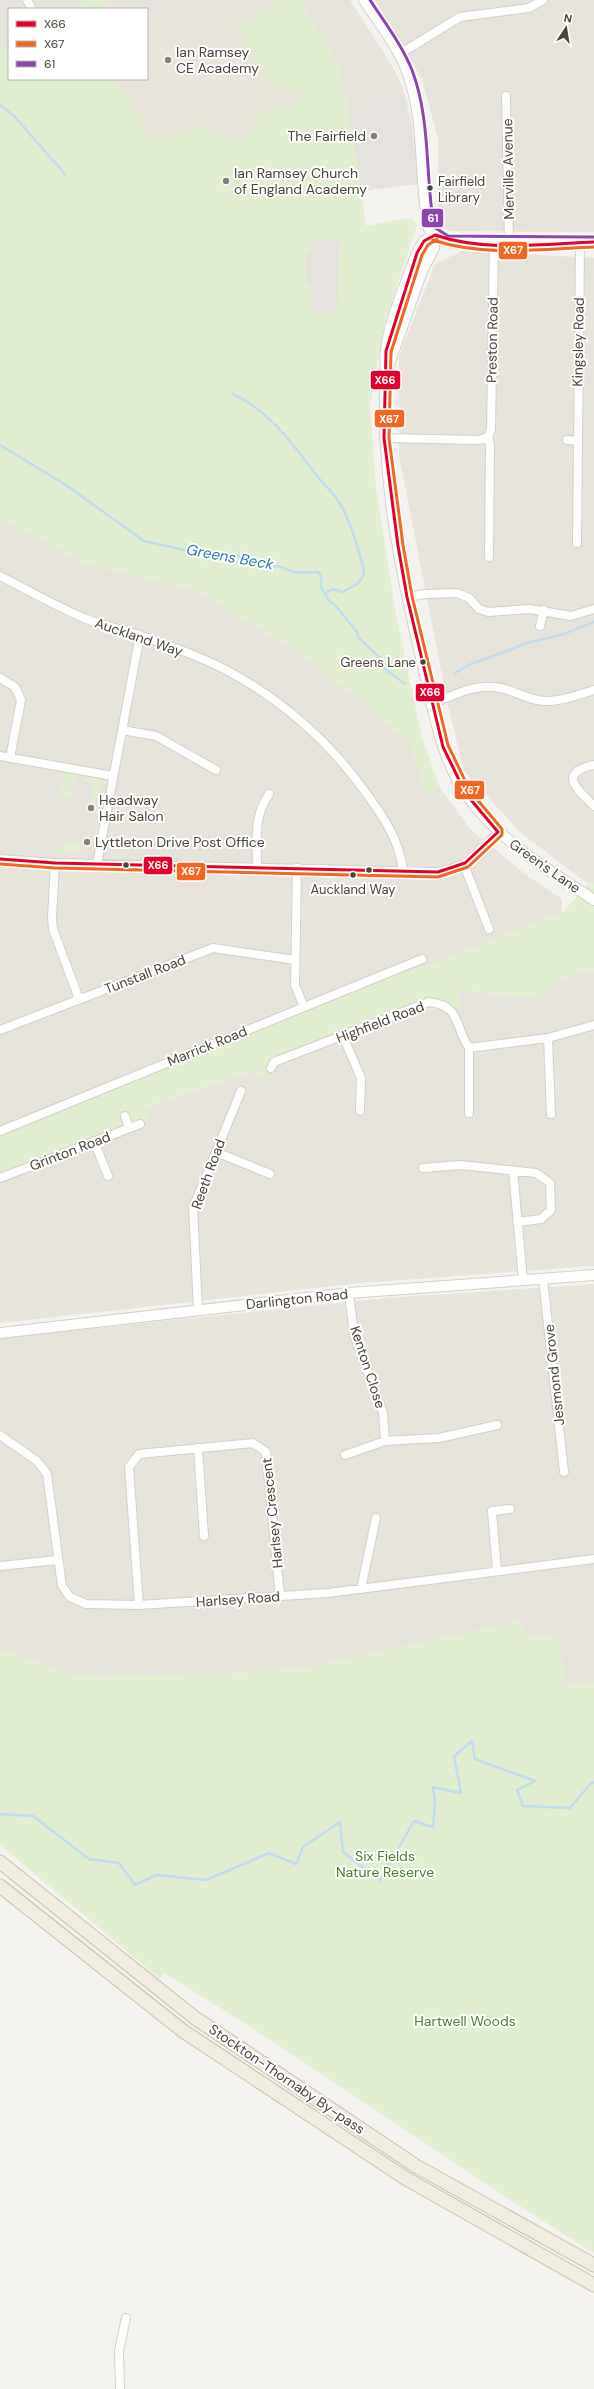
<svg xmlns="http://www.w3.org/2000/svg" width="594" height="2389" viewBox="0 0 594 2389" font-family="'DM Sans',sans-serif">
	<style>
		.residential { fill: #e7e4dc }
		.education { fill: #eae5da }
		.green { fill: #e1eecf }
		.parking { fill: #e6e3df }
		.lines { fill: none; stroke-linecap: round; stroke-linejoin: round }
		.stream { stroke: #c0ddf1; stroke-width: 2.5 }
		.minor-casing { stroke: #d2d0cb; stroke-width: 10 }
		.tertiary-casing { stroke: #d2d0cb; stroke-width: 12 }
		.trunk-casing { stroke: #ccbfa9; stroke-width: 15 }
		.minor { stroke: #fdfdfc; stroke-width: 8 }
		.tertiary { stroke: #fdfdfc; stroke-width: 10 }
		.trunk { stroke: #f0ece0; stroke-width: 13 }
		.bus-1-casing { stroke: #fff; stroke-width: 6 }
		.bus-2-casing { stroke: #fff; stroke-width: 6 }
		.bus-3-casing { stroke: #fff; stroke-width: 6 }
		.bus-1 { stroke: #e4002b; stroke-width: 3 }
		.bus-2 { stroke: #f26522; stroke-width: 3 }
		.bus-3 { stroke: #8e44ad; stroke-width: 3 }
		.poi-dot { fill: #868178; stroke: #fff; stroke-width: 1.5 }
		.bus-dot { fill: #4b4439; stroke: #fff; stroke-width: 1.5 }
		.labels { text-anchor: middle; stroke-width: 4; stroke-linejoin: round; paint-order: stroke }
		.bus-label { font-size: 13px; fill: #4b4439; stroke: #fff; text-anchor: start }
		.poi-label { font-size: 14px; fill: #4b4439; stroke: #fff; text-anchor: start }
		.street-label { font-size: 14px; fill: #4b4439; stroke: #fff }
		.park-label { font-size: 14px; fill: #4a7f2a; stroke: #fff }
		.water-label { font-size: 15px; font-style: italic; fill: #2e7ab2; stroke: #fff }
		.line-badge { stroke: #fff; stroke-width: 1.5 }
		.badge-label { font-size: 11px; text-anchor: middle; font-weight: bold; fill: #fff }
	</style>
	<rect width="100%" height="100%" fill="#f4f2ee"/>
	<path class="residential" d="M0 0H86L71 9H9V48L0 52Z
		M301 0H350L391 64 403 88 348 109 338 65Z
		M375 0H594V232L450 231 438 221V139L422 79Z
		M462 251 594 258V883L588 884 520 832 464 771 447 701 399 455V356L435 264Z
		M0 519 91 565 199 591 314 662 408 741 426 794 440 788 470 829 529 877 562 899V913L427 966 408 970 0 1125Z
		M594 969V1266L361 1283 0 1323V1181L144 1123 148 1107 426 1010 461 1008 457 990 543 998 556 981Z
		M594 1284V1682L566 1687 557 1634 523 1638 521 1621 298 1670 103 1678 56 1672 12 1651H0V1338L386 1298Z"/>
	<path class="education" d="M86 0H301L338 65 348 109 366 226 411 218 417 225 385 321 0 182 31 79H147V9H71Z"/>
	<path class="green" d="M86 0H104L109 9H71Z
		M280 0H301L338 65 348 109 366 226 411 218 417 225 385 321 370 405 376 488 396 615 421 734 440 788 426 794 408 741 314 662 199 591 91 565 0 519V52L9 48V79H112L122 94 125 93 145 125V131C174 148 176 131 201 125 214 129 236 152 248 134 253 127 256 119 261 112L298 103 299 95 294 92 273 88 236 28Z
		M65 772 74 774 76 777 70 799 60 796Z
		M86 777 102 780 97 805 89 804 93 784 83 782Z
		M59 842 87 848 57 855Z
		M594 883V969L556 981 543 998 457 990 462 1008 426 1010 269 1065 262 1079 248 1072 149 1106 145 1123 0 1181V1125L408 970 427 966 562 913 588 884Z
		M521 1621 524 1638 557 1634 566 1686 594 1682V2253C448 2163 310 2062 164 1973L160 1979 0 1845V1651H12L56 1672 103 1678 298 1670Z"/>
	<path class="parking" d="M118 0H171L147 14V9H125Z
		M403 88 411 121 419 184 361 191 348 109Z
		M339 239 337 312H312L311 284 306 283V253H311V240Z
		M83 782 93 784 89 804 79 802Z"/>
	<g class="lines">
		<path class="stream" d="M0 105 14 116 65 174
			M233 394C271 412 293 444 317 476 324 485 333 492 339 502 351 522 358 548 364 570 363 584 353 586 342 592L333 589 325 593
			M0 445 66 485 144 541 189 551 201 549 248 558C254 563 263 561 270 567L279 566C293 574 303 573 318 572L321 575V587L329 601 335 605 357 632 359 638 380 658 385 669 405 684
			M455 673 469 665 530 642 561 635 594 622
			M0 1814 33 1816 89 1859 119 1863 135 1885 156 1875 206 1880 269 1853 296 1864 303 1847 340 1822 343 1852 380 1880 414 1821 433 1827 435 1802 433 1787 461 1793 454 1756 472 1741 475 1759 535 1781 517 1790 523 1806 570 1808 592 1782 594 1783"/>
		<g class="minor-casing">
			<path id="minor" d="M27 0 32 9
				M398 55 460 17 529 8 543 0
				M506 96 509 243
				M384 438 479 440 488 437
				M567 440 578 441
				M577 543 580 242
				M489 557 490 444 488 437 491 429 494 242
				M0 576C28 590 55 606 84 618 102 626 123 629 142 636 170 646 200 656 226 670 281 699 330 742 366 793 383 816 400 841 403 871
				M407 597 425 594 457 593 469 598 479 609 488 612 530 609 571 616 594 609
				M540 626 544 610
				M0 678 15 687 21 700 10 758
				M432 704C449 697 466 688 484 687 506 685 518 696 537 700 555 704 577 695 594 690
				M122 730 156 736 216 770
				M0 756 113 776
				M594 765C557 773 577 789 594 806
				M0 859 55 863 438 872C469 867 477 854 498 832
				M55 863 52 918 53 929 79 999
				M97 864 140 635
				M464 865 489 929
				M257 867C257 840 253 817 269 794
				M297 868 295 985 304 1007
				M0 1030 213 948 295 960
				M343 1036 361 1078 360 1111
				M548 1038 551 1114
				M469 1048 548 1038 594 1025
				M469 1048V1113
				M271 1068 274 1062 429 1002C462 1006 454 1026 469 1048
				M125 1116 129 1128
				M0 1131 422 959
				M94 1141 108 1176
				M216 1152 270 1174
				M423 1168 460 1165 536 1173 550 1183 551 1210 541 1219 518 1222
				M513 1171 523 1280
				M0 1178 140 1124
				M543 1279 564 1472
				M349 1293 354 1334 383 1413 385 1441 439 1438 497 1425
				M198 1309 193 1208 241 1091
				M0 1435 37 1461 47 1474 62 1586 70 1597 86 1604 139 1605 328 1593 594 1559
				M198 1448 204 1536
				M345 1455 385 1441
				M0 1566 57 1560
				M497 1571 492 1511 510 1509
				M361 1589 376 1518
				M139 1605 129 1467 139 1454 253 1443 266 1452 280 1596
				M120 2389 119 2351 126 2318"/>
		</g>
		<g class="tertiary-casing">
			<path id="tertiary" d="M364 0C379 23 399 48 408 74 426 125 418 177 429 229L435 235 447 241 509 243 594 242
				M435 235 424 241 417 253C406 284 390 317 386 350 385 358 386 367 386 375 380 475 401 574 424 670 434 713 441 757 466 794 498 841 548 869 594 900
				M388 367 422 271 434 248 435 235
				M0 1333 349 1293 594 1275"/>
		</g>
		<g class="trunk-casing">
			<path id="trunk" d="M0 1862 195 2018 416 2166 594 2265
				M0 1886 183 2031 405 2178 594 2285"/>
		</g>
		<use href="#minor" class="minor"/>
		<use href="#tertiary" class="tertiary"/>
		<use href="#trunk" class="trunk"/>
		<g class="bus-1-casing">
			<path id="bus-1" d="M435 235 424 241 417 253 386 351 384 438 398 546 407 597 443 747 466 794 498 832
				M435 235C484 252 543 244 594 242
				M0 859 55 863 438 872 465 863 498 832"/>
		</g>
		<g class="bus-2-casing">
			<path id="bus-2" d="M433 240C483 257 542 249 594 247
				M0 864 55 868 438 877 468 867 502 835V829L470 791 448 745 412 596 403 545 389 438 391 352 422 255 428 245 437 239"/>
		</g>
		<g class="bus-3-casing">
			<path id="bus-3" d="M370 0C385 23 402 45 412 70 431 120 425 175 434 227L448 236 594 237"/>
		</g>
		<use href="#bus-1" class="bus-1"/>
		<use href="#bus-2" class="bus-2"/>
		<use href="#bus-3" class="bus-3"/>
	</g>
	<g class="poi-dot">
		<circle cx="168" cy="60" r="4"/>
		<circle cx="374" cy="136" r="4"/>
		<circle cx="226" cy="181" r="4"/>
		<circle cx="91" cy="808" r="4"/>
		<circle cx="87" cy="842" r="4"/>
	</g>
	<g class="bus-dot">
		<circle cx="430" cy="188" r="3.5"/>
		<circle cx="423" cy="662" r="3.5"/>
		<circle cx="126" cy="865" r="3.5"/>
		<circle cx="369" cy="870" r="3.5"/>
		<circle cx="353" cy="875" r="3.5"/>
	</g>
	<g class="labels">
		<g class="bus-label">
			<text x="438" y="186">Fairfield<tspan x="438" dy="16">Library</tspan></text>
			<text x="416" y="667" text-anchor="end">Greens Lane</text>
			<text x="353" y="894" text-anchor="middle">Auckland Way</text>
		</g>
		<g class="poi-label">
			<text x="176" y="57">Ian Ramsey<tspan x="176" dy="16">CE Academy</tspan></text>
			<text x="366" y="141" text-anchor="end">The Fairfield</text>
			<text x="234" y="178">Ian Ramsey Church<tspan x="234" dy="16">of England Academy</tspan></text>
			<text x="99" y="805">Headway<tspan x="99" dy="16">Hair Salon</tspan></text>
			<text x="95" y="847">Lyttleton Drive Post Office</text>
		</g>
		<g class="street-label">
			<text transform="translate(508 169) rotate(-91)" y="5">Merville Avenue</text>
			<text transform="translate(492 340) rotate(-89)" y="5">Preston Road</text>
			<text transform="translate(578 342) rotate(-89)" y="5">Kingsley Road</text>
			<text transform="translate(139 637) rotate(19)" y="5">Auckland Way</text>
			<text transform="translate(545 866) rotate(35)" y="5">Green's Lane</text>
			<text transform="translate(145 974) rotate(-21)" y="5">Tunstall Road</text>
			<text transform="translate(380 1022) rotate(-21)" y="5">Highfield Road</text>
			<text transform="translate(207 1046) rotate(-22)" y="5">Marrick Road</text>
			<text transform="translate(70 1151) rotate(-21)" y="5">Grinton Road</text>
			<text transform="translate(208 1174) rotate(-70)" y="5">Reeth Road</text>
			<text transform="translate(297 1299) rotate(-6)" y="5">Darlington Road</text>
			<text transform="translate(368 1367) rotate(72)" y="5">Kenton Close</text>
			<text transform="translate(554 1375) rotate(-96)" y="5">Jesmond Grove</text>
			<text transform="translate(272 1513) rotate(-96)" y="5">Harlsey Crescent</text>
			<text transform="translate(238 1599) rotate(-4)" y="5">Harlsey Road</text>
			<text transform="translate(287 2079) rotate(34)" y="5">Stockton-Thornaby By-pass</text>
		</g>
		<g class="park-label">
			<text x="385" y="1861">Six Fields<tspan x="385" dy="16">Nature Reserve</tspan></text>
			<text x="465" y="2026">Hartwell Woods</text>
		</g>
		<g class="water-label">
			<text transform="translate(230 557) rotate(10)" y="5">Greens Beck</text>
		</g>
	</g>
	<g class="line-badge">
		<rect x="421" y="208" width="23" height="20" rx="4" fill="#8e44ad"/>
		<rect x="498" y="241" width="30" height="19" rx="4" fill="#f26522"/>
		<rect x="370" y="370" width="31" height="20" rx="4" fill="#e4002b"/>
		<rect x="374" y="409" width="31" height="19" rx="4" fill="#f26522"/>
		<rect x="415" y="683" width="30" height="19" rx="4" fill="#e4002b"/>
		<rect x="454" y="780" width="31" height="20" rx="4" fill="#f26522"/>
		<rect x="143" y="856" width="30" height="19" rx="4" fill="#e4002b"/>
		<rect x="176" y="862" width="30" height="19" rx="4" fill="#f26522"/>
	</g>
	<g class="badge-label">
		<text x="433" y="222">61</text>
		<text x="513" y="254">X67</text>
		<text x="385" y="384">X66</text>
		<text x="389" y="423">X67</text>
		<text x="430" y="696">X66</text>
		<text x="470" y="794">X67</text>
		<text x="158" y="869">X66</text>
		<text x="191" y="875">X67</text>
	</g>
	<rect x="8" y="8" width="140" height="72" fill="#ffffff" stroke="#b7b4b0"/>
	<rect x="16" y="21" width="20" height="6" fill="#e4002b" stroke="#b7b4b0"/>
	<text x="44" y="28" font-size="12" fill="#4b4439">X66</text>
	<rect x="16" y="41" width="20" height="6" fill="#f26522" stroke="#b7b4b0"/>
	<text x="44" y="48" font-size="12" fill="#4b4439">X67</text>
	<rect x="16" y="61" width="20" height="6" fill="#8e44ad" stroke="#b7b4b0"/>
	<text x="44" y="68" font-size="12" fill="#4b4439">61</text>
	<g transform="translate(566 28) rotate(12)" stroke="#ffffff" stroke-width="3" paint-order="stroke">
	<path d="M0-3L7 15L0 10L-7 15Z" fill="#4b4439"/>
	<text y="-6" font-size="11" font-weight="bold" text-anchor="middle" fill="#4b4439">N</text>
	</g>
</svg>
